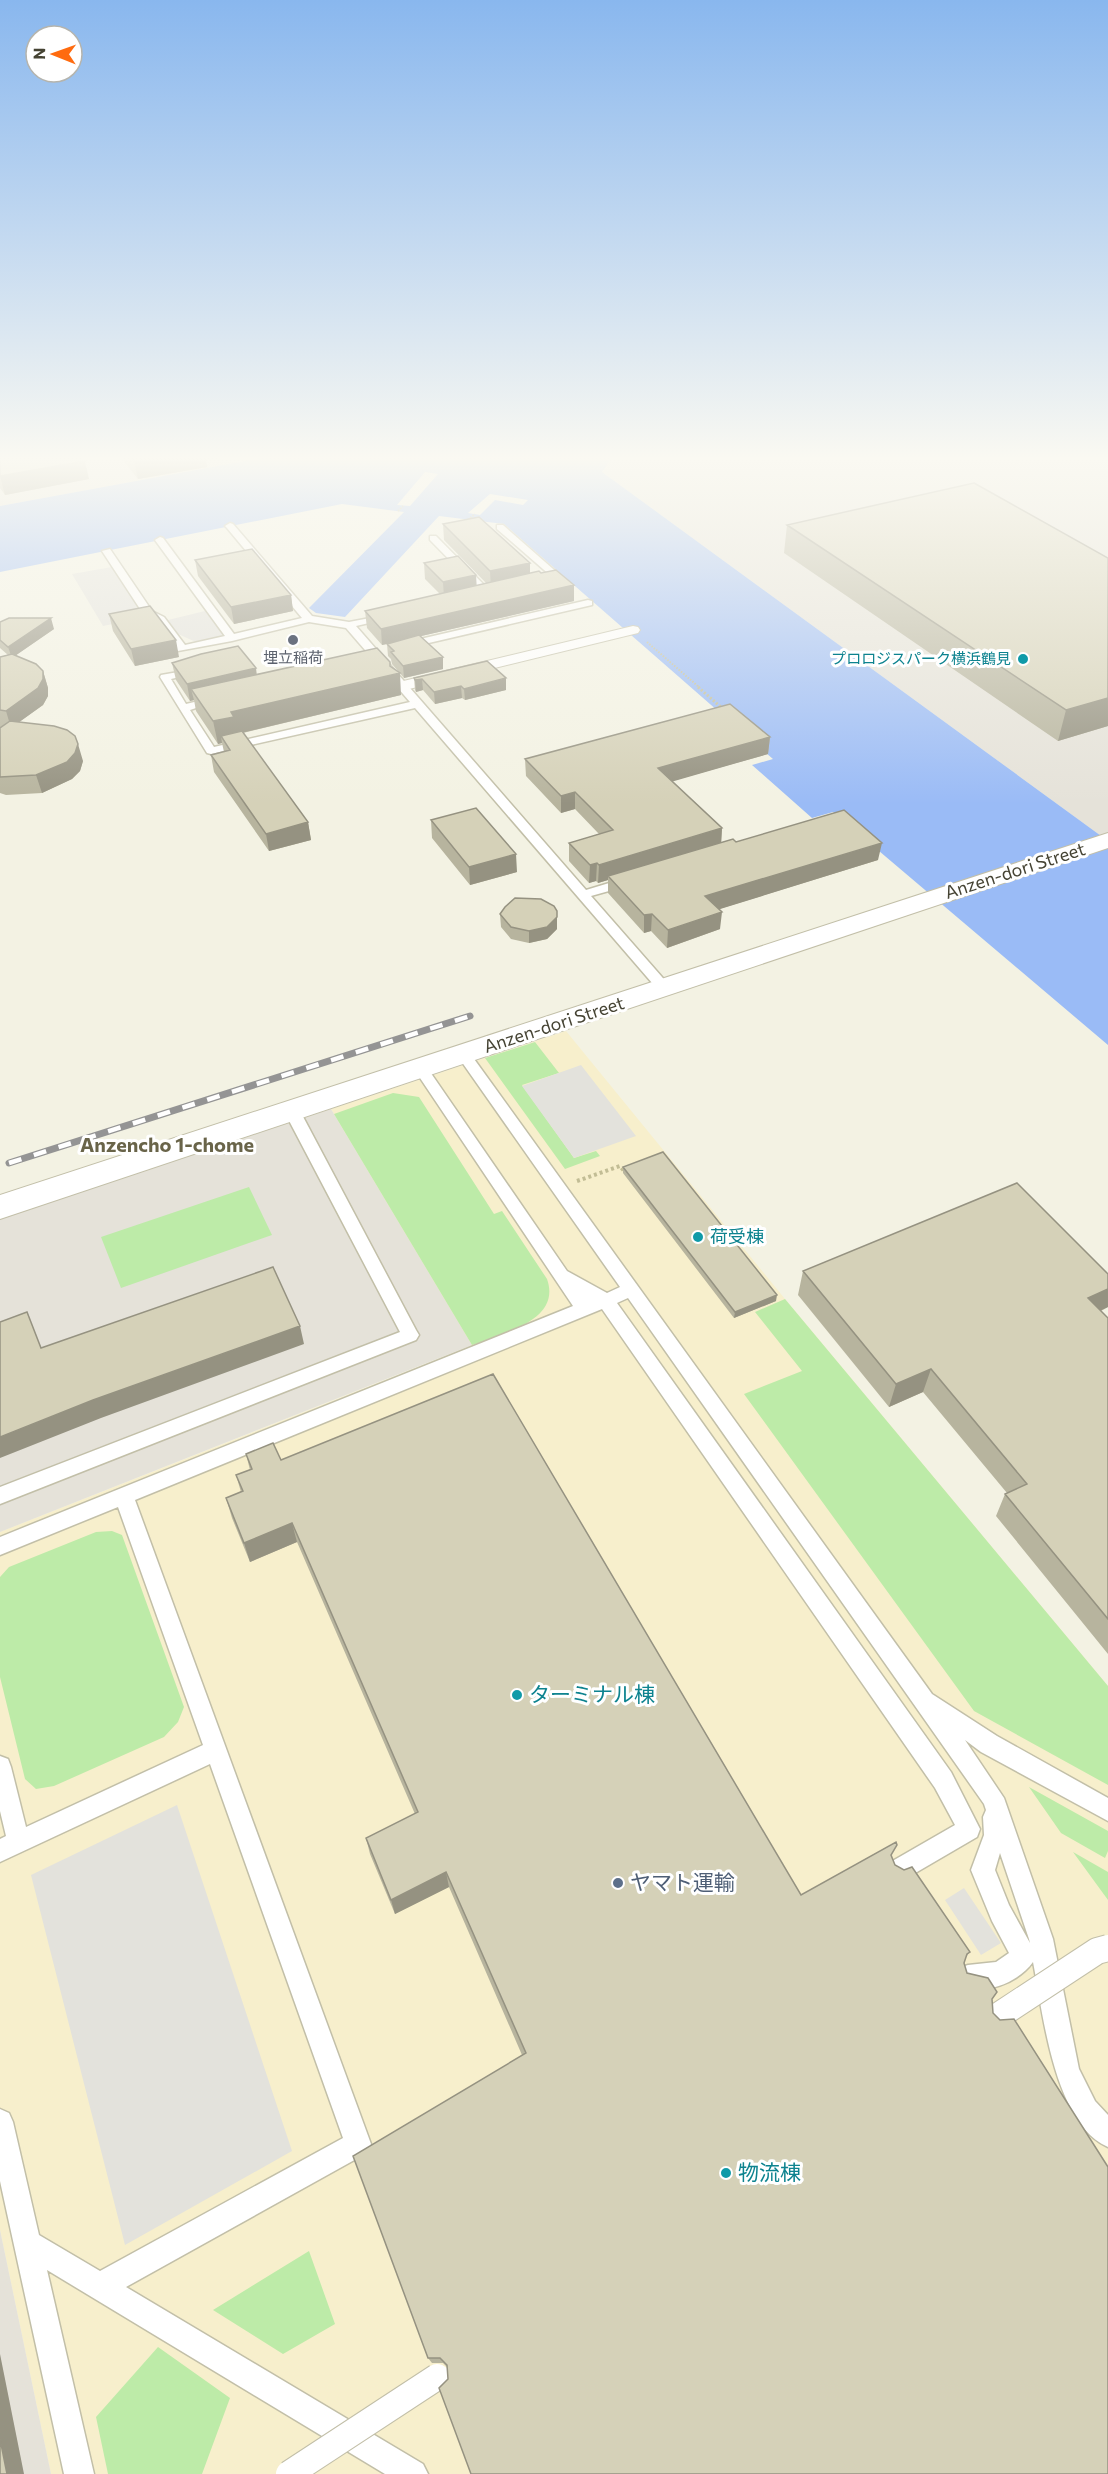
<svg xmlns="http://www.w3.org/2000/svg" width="1108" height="2474" viewBox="0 0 1108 2474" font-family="Commissioner,'Noto Sans JP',sans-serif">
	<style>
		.commercial { fill: #f7efcc }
		.industrial { fill: #e5e2d9 }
		.green { fill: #bdeba8 }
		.parking { fill: #e3e2dc }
		.water { fill: #9abbf6 }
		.pier { fill: #f3f2e3 }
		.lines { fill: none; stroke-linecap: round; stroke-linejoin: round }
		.service-casing { stroke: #c2bfa8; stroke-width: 3 }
		.pedestrian-casing { stroke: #c2bfa8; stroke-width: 2 }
		.tertiary-casing { stroke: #c2bfa8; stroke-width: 2 }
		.path-far2 { stroke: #c2bd95; stroke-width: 2; stroke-dasharray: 1.5 1.5; stroke-linecap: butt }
		.path-far1 { stroke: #c2bd95; stroke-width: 3; stroke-dasharray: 2 2; stroke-linecap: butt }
		.path { stroke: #c2bd95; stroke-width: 4; stroke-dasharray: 3 3; stroke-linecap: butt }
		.service { fill: #fff; fill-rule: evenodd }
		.pedestrian { fill: #fff; fill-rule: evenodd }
		.tertiary { fill: #fff; fill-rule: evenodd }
		.rail-casing { stroke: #949494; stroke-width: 7 }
		.rail { stroke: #fff; stroke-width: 4.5; stroke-dasharray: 13; stroke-linecap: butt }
		.service-bridge-casing { stroke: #c2bfa8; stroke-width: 28; stroke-linecap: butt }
		.service-bridge { stroke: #fff; stroke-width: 26 }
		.wall { fill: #b7b49e }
		.shaded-wall { fill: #959281 }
		.building { fill: #d5d1b8; stroke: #959281; stroke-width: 1.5 }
		.worship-dot { fill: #6b7280; stroke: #fff; stroke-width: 2 }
		.culture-dot { fill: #0f9aa8; stroke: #fff; stroke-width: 2 }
		.service-dot { fill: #5c6f8a; stroke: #fff; stroke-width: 2 }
		.labels { text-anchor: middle; stroke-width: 6; stroke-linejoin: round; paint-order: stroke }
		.far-worship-label { font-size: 15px; fill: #5b616d; stroke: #fff }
		.far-culture-label { font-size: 15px; fill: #0d838f; stroke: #fff; text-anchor: end }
		.street-label { font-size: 18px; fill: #454333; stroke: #fff }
		.culture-label { font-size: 18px; fill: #0d838f; stroke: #fff; text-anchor: start }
		.neighbourhood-label { font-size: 20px; font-weight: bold; fill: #696449; stroke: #fff }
		.near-culture-label { font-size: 21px; fill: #0d838f; stroke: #fff; text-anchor: start }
		.near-service-label { font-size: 21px; fill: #4e5e75; stroke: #fff; text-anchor: start }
	</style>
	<rect width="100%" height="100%" fill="#f3f2e3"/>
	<path class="commercial" d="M566 1031 785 1299 1108 1686V2474H51L0 2230V1532L471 1346 331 1109Z"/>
	<path class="industrial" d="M0 458H262L0 506Z
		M612 458H1108V841L602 472Z
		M331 1109 472 1345 0 1532V1219Z
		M0 2230 51 2474H0Z"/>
	<path class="green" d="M535 1042 559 1073 522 1085 574 1158 596 1151 600 1156 565 1169 485 1058Z
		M393 1093 419 1097 494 1214 502 1211 547 1279C562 1321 501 1334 472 1345L334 1114Z
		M249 1187 272 1235 121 1288 101 1237Z
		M785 1299 1108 1686V1785L974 1711 744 1394 802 1371 755 1312Z
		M112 1531 122 1535 184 1707 178 1722 164 1737 54 1786 36 1789 25 1779 0 1677V1577L9 1567 96 1532Z
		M1029 1787 1108 1831V1851L1105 1858 1061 1833Z
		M1073 1852 1108 1872V1900Z
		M309 2251 335 2324 283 2354 213 2310Z
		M158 2347 230 2398 202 2474H108L96 2417Z"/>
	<path class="parking" d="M112 567 146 617 103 626 72 574Z
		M205 611 224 636 196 642 178 634 168 620Z
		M581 1065 636 1136 574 1158 522 1086Z
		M177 1805 292 2151 125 2245 31 1875Z
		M964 1888 1001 1943 981 1955 945 1900Z"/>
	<path class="water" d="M262 458H612L602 472 1108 841V1045L833 812 812 818 752 765 773 759 504 524 439 516 345 617 316 613 309 608 404 512 342 504 0 572V506Z"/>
	<path class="pier" d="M425 472 438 474 410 506 397 505Z
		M490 494 528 500 523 505 495 500 480 515 468 513Z"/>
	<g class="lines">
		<g class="service-casing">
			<path id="service" d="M230 523 233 524 312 616 349 622 391 614V618L356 626 586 890 629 877 634 878 635 881 634 884 591 896 669 985 671 988 669 991H659L415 708 211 754 207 753 160 677 161 675 201 668V672L171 679 186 704 215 697 220 700 190 710 214 747 410 702 346 628 309 622 232 641 178 651 156 621 144 615 102 551 110 549 152 611 164 617 185 645 225 636 155 540 160 537 163 538 234 634 302 618 227 528 225 526Z
				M497 525H503L561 576V580L544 582V578L551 576 497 529Z
				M430 536H436L490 591V595H484L430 540Z
				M588 600 592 601V605L403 649 398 646 403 643Z
				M464 1050 469 1052 932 1694 997 1736 1108 1798V1821L981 1752 965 1740 1004 1798 1053 1939 1079 2069 1095 2101 1108 2115V2147C1054 2124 1043 2013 1033 1962 1018 1983 984 1996 959 1986L956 1977 959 1968 968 1965 996 1962 1009 1953 992 1921 971 1870 984 1835 983 1817 986 1810 984 1804 628 1298 617 1303 951 1772 980 1829 977 1837 905 1879 897 1883 889 1879 885 1871 889 1863 955 1825 935 1788 602 1309 135 1500 371 2144 367 2153 126 2287 423 2464 428 2474H385L47 2270 94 2474H64L0 2181V2109L9 2113 13 2122 39 2235 100 2271 343 2138 210 1764 0 1862V1839L6 1836 0 1811V1756L8 1759 11 1767 26 1827 203 1745 118 1507 0 1555V1537L573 1306 416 1072 414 1069 416 1066H426L567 1271 607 1293 620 1287 459 1058 457 1055ZM1000 1853 1029 1939 1030 1943 1009 1905 995 1870Z
				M292 1106 300 1111 416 1330 419 1335 416 1340 0 1504V1487L400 1332 284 1111Z"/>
		</g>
		<g class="pedestrian-casing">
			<path id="pedestrian" d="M633 626 638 627 640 630 638 633 401 691 393 686 395 683Z"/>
		</g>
		<g class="tertiary-casing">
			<path id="tertiary" d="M1108 833V848L0 1219V1195Z"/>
		</g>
		<path class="path-far2" d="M398 511 403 506
			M468 520 475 514
			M647 642 700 688"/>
		<path class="path-far1" d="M698 687 723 709"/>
		<path class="path" d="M577 1181 620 1166 625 1172"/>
		<use href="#service" class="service"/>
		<use href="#pedestrian" class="pedestrian"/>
		<use href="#tertiary" class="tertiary"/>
		<g class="rail-casing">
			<path id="rail" d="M9 1163 470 1016"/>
		</g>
		<use href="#rail" class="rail"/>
		<g class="service-bridge-casing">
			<path id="service-bridge" d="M995 2018 1097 1951 1108 1948
				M289 2474 437 2377"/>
		</g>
		<use href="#service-bridge" class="service-bridge"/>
	</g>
	<path class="wall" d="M0 458 89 479 5 495 0 488Z
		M121 458H220L206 460 207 467 138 479Z
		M443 524 530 573H541L574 585V601L421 636 443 669 404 678 392 664 391 659 388 656 387 644 382 645 367 628 365 611 440 594 425 579 424 563 476 586 486 583 444 540Z
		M787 525 1108 558V726L1058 741 784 553Z
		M195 560 291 595 293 611 234 624 198 576Z
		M109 614 179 657 135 666 113 631Z
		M0 622 54 629 16 655 43 671 48 688V696L43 705 19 722 83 761 80 771 72 779 42 793 6 795 0 793V728L1 727H0V657L8 655 0 648Z
		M172 663 256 668V674L390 666 401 695 243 733 308 822 311 840 269 851 214 772 211 755 224 752 222 743 218 744 196 711 194 700 190 701 176 680Z
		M414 678 506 690 465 700 462 698 435 704 423 690 416 692 415 690Z
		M770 737 768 754 672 781 722 828 721 842H736L878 860 719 909 720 929 667 948 651 931 644 933 608 893V880L598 883 596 881 589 883 569 861V843L599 834 575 809 561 813 526 776 525 759Z
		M431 820 517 872 470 885 432 838Z
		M557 911V929L547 939 529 943 511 939 501 927 500 914Z
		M623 1167 776 1301 734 1318 623 1173Z
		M803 1271 1108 1274V1307L1101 1311 1108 1318V1654L996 1516 1005 1494 1007 1493 923 1392 889 1407 798 1295Z
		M246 1454 281 1460 801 1895 891 1856 895 1865 970 1952 965 1958 448 2379 447 2367 443 2363H432L428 2358 522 2055 449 1887 395 1914 370 1854 366 1838 415 1814 297 1542 250 1562 232 1518 226 1498 241 1492 236 1475 250 1470Z"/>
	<path class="shaded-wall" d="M150 458H220L206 460 207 467 138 479 134 461Z
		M85 461 89 479 5 495 0 476Z
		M530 563V579L491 588 490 571Z
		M476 575 477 591 444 598 443 582Z
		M574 585V601L382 645 381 629Z
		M291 595 293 611 234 624 231 607Z
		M51 618 54 629 12 658 8 647Z
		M176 640 179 657 135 666 131 649Z
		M443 657V669L404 678 403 666Z
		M256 668 258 685 191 689 194 700 190 701 187 684Z
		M43 671 48 688V696L43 705 11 728 6 711Z
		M400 673 401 695 237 734 221 736 222 743 218 744 213 721 231 712Z
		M506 678V690L465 700 464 689Z
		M422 679 423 690 416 692 415 680Z
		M461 686 462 698 435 704 434 692Z
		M1108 698V726L1058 741 1066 710Z
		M770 737 768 754 657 786 658 768Z
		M78 744 83 761 80 771 72 779 42 793 36 775Z
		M575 792V809L561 813V796Z
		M308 822 311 840 269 851 266 834Z
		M722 828 721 846 608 876V880L598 883 599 865Z
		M882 843 878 860 704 914 705 896Z
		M516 854 517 872 470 885 469 867Z
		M597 863 596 881 589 883 590 865Z
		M722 912 720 929 667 948 668 930Z
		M652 914 651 931 644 933V915Z
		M557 917V929L547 939 529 943V931Z
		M1108 1289V1307L1078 1321 1088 1298Z
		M777 1295 776 1301 734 1318 735 1312Z
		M300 1326 304 1344 101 1418 0 1458V1437L93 1400Z
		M931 1369 923 1392 889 1407 896 1384Z
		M292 1523 297 1542 250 1562 244 1543Z
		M446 1872 449 1887 395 1914 391 1900Z
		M0 2354 24 2474H7L0 2439Z"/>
	<path class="building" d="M0 458H82L85 461 0 476Z
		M132 458H150L134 461Z
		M974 483 1108 558V698L1066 710 787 525Z
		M479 517 530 563 490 571 443 524Z
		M252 549 291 595 231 607 195 560Z
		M458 556 476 575 443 582 424 563Z
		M556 570 574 585 381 629 365 611 539 571 541 573Z
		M150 606 176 640 131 649 109 614Z
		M9 618H51L8 647 0 640V622Z
		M419 635 443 657 403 666 391 652 394 651 387 644Z
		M238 646 256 668 187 684 172 663 201 654Z
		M377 648 390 662V666L400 673 231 712 234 717 213 721 191 689Z
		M12 654 36 664 43 671V679L38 688 6 711 0 710V657Z
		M487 661 506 678 464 689 461 686 434 692 422 679 415 680 414 678Z
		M730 704 770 737 658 768 722 828 599 865 597 863 590 865 569 843 613 830 575 792 561 796 525 759Z
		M10 721 54 726 67 730 75 736 78 744 75 753 67 762 36 775 0 777V728Z
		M242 731 308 822 266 834 211 755 230 750 221 736Z
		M476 808 516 854 469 867 431 820Z
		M844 810 882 843 705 896 722 912 668 930 652 914 644 915 608 876 733 839 736 842Z
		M515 898 541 899 554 906 557 911V917L547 927 529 931 511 927 500 914 505 907Z
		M663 1152 777 1295 735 1312 623 1167Z
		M1017 1183 1108 1274V1289L1088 1298 1108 1318V1619L1005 1494 1027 1484 931 1369 896 1384 803 1271Z
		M273 1267 300 1326 93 1400 0 1437V1322L27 1312 41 1348Z
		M493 1374 801 1895 896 1842 897 1845 891 1855 895 1865 904 1870 912 1867 970 1952 967 1954 964 1963 967 1973 988 1978 997 1992 992 1999 993 2013 1000 2020 1014 2019 1108 2167V2474H471L439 2388 448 2379 447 2365 440 2358H428L353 2156 526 2053 446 1872 391 1900 366 1838 418 1812 292 1523 244 1543 226 1498 243 1491 236 1475 252 1469 246 1454 273 1443 281 1460Z
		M0 2439 7 2474H0Z"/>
	<linearGradient id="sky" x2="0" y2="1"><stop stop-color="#89b7ee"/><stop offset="0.57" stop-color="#faf9f2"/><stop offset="1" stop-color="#faf9f2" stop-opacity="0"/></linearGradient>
	<rect width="1108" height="804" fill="url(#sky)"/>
	<circle class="worship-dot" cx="293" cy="640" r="6"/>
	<g class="culture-dot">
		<circle cx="1023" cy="659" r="6"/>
		<circle cx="698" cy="1237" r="6"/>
		<circle cx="517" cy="1695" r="6"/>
		<circle cx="726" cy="2173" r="6"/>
	</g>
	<circle class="service-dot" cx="618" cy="1883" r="6"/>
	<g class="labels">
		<g class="far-worship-label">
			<text x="293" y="663">埋立稲荷</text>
		</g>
		<g class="far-culture-label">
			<text x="1011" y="664">プロロジスパーク横浜鶴見</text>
		</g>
		<g class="street-label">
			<text transform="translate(1015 871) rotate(-18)" y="6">Anzen-dori Street</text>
			<text transform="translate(554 1025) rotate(-18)" y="6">Anzen-dori Street</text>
		</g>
		<g class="culture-label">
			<text x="710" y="1243">荷受棟</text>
		</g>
		<g class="neighbourhood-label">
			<text x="167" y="1152">Anzencho 1-chome</text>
		</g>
		<g class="near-culture-label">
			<text x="529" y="1702">ターミナル棟</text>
			<text x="738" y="2180">物流棟</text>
		</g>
		<g class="near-service-label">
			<text x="630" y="1890">ヤマト運輸</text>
		</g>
	</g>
	<g transform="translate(54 54) rotate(271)"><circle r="28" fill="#ffffff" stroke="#b5b4ad" stroke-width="1.5"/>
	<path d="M0-4.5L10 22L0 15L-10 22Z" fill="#ff6b0f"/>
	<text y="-9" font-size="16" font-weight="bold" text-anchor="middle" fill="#454333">N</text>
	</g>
</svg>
